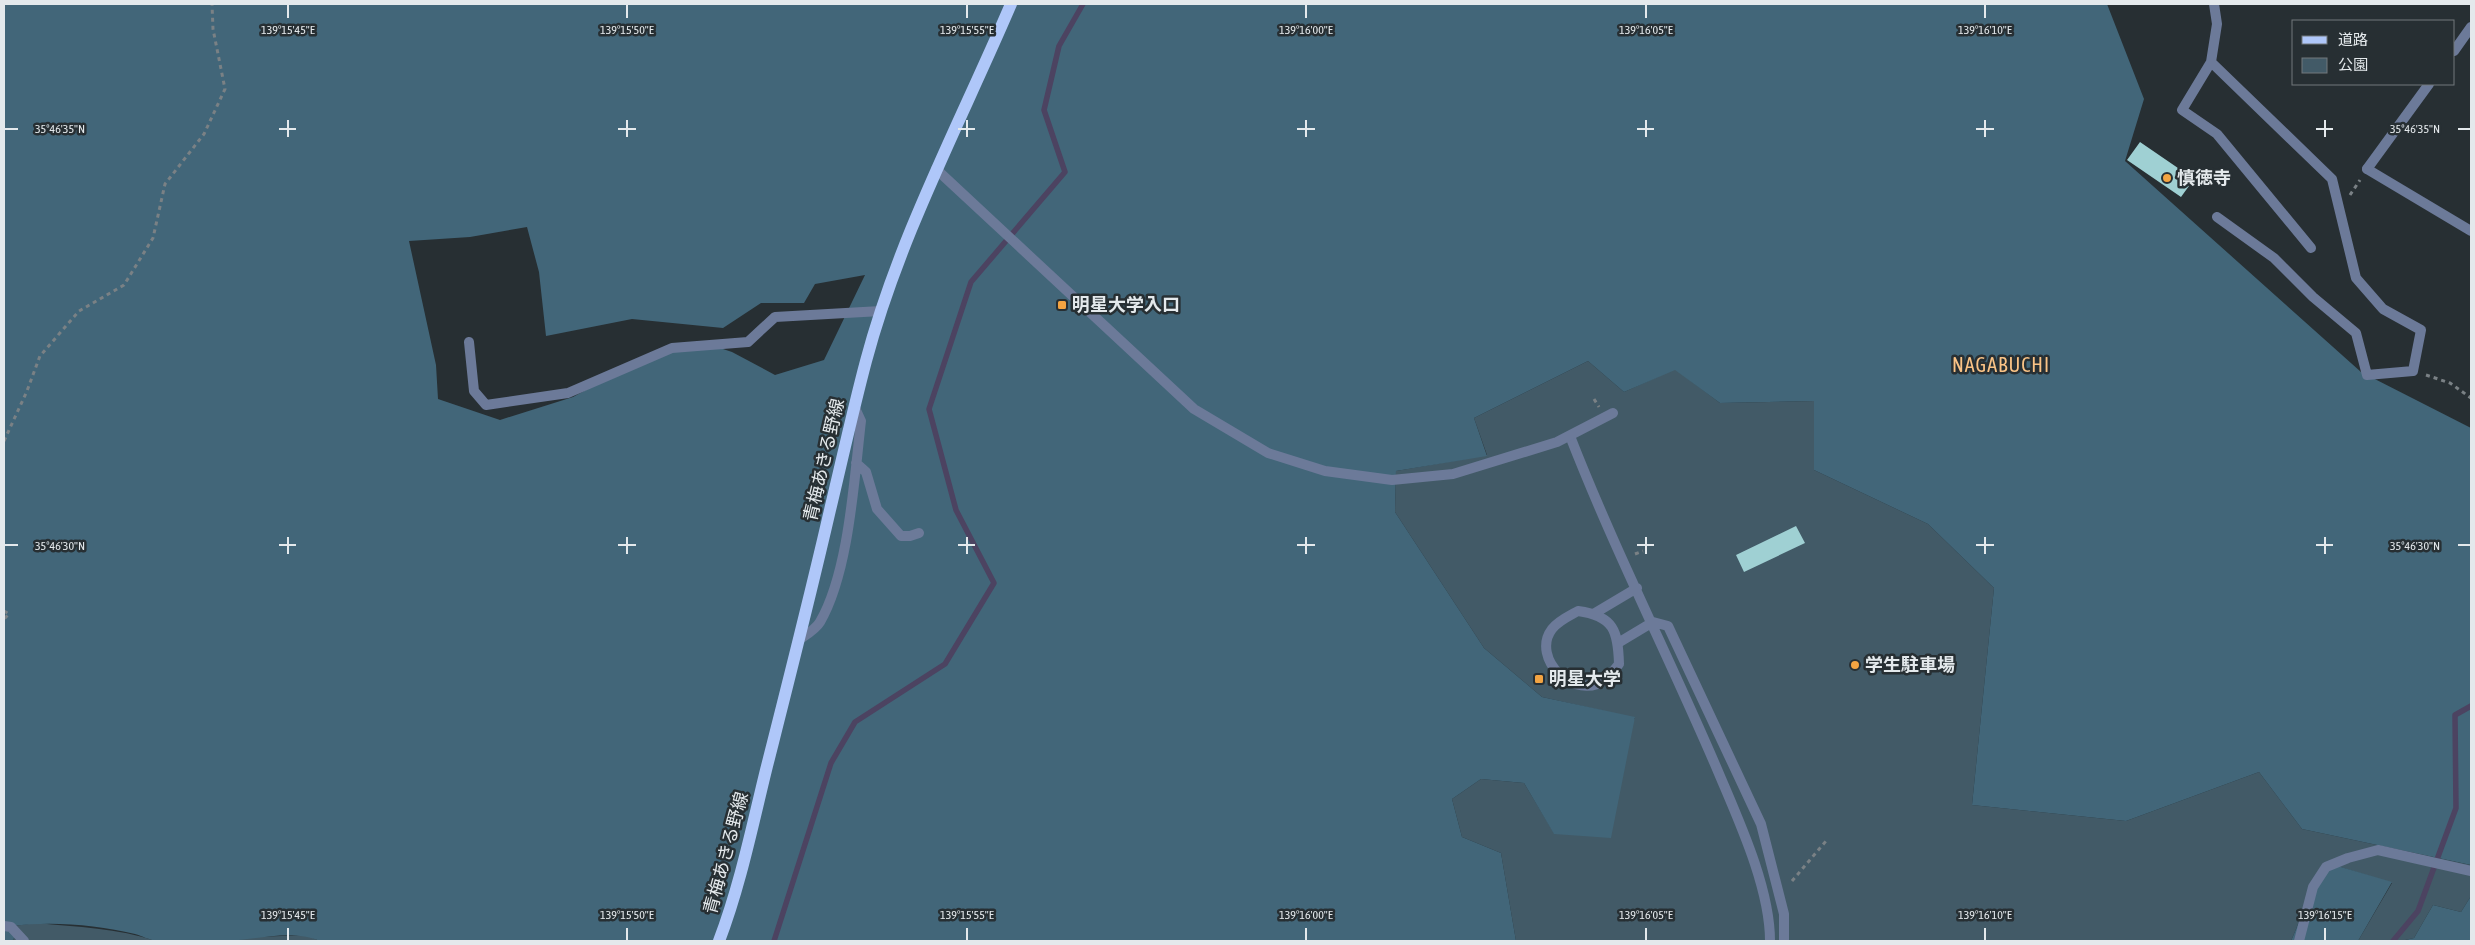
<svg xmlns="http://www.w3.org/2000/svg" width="2475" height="945" viewBox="0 0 2475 945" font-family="'Asap Condensed','Noto Sans JP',sans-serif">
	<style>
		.green { fill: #425a67 }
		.forest { fill: #426679; fill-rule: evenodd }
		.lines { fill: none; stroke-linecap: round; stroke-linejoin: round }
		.stream { stroke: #4c4361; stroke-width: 5.5 }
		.building { fill: #9fd0d3 }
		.path { stroke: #7a8185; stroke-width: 3; stroke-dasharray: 4 4; stroke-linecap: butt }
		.service { stroke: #6c7a99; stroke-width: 10 }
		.minor { stroke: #6c7a99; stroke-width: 10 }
		.primary { stroke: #afc7f9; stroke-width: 12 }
		.ticks { fill: none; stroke: #e4e9ec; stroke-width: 2 }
		.poi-dot { fill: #f3a442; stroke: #272f33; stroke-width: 2 }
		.labels { text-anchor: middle; stroke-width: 5; stroke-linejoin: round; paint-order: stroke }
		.poi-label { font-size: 18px; font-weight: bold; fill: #e4e9ec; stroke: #272f33; text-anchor: start }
		.street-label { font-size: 18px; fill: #e4e9ec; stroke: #272f33 }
		.quarter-label { font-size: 20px; letter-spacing: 1px; fill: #fac386; stroke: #272f33 }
		.ticks-label { font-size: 12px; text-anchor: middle; fill: #e4e9ec; stroke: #272f33; stroke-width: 5; stroke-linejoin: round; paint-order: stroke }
	</style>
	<rect width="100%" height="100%" fill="#272f33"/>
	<path class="green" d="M1588 361 1624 392 1675 369 1720 403 1814 401V470L1928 524 1994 588 1972 805 2126 821 2259 772 2302 829 2471 865V896L2461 912 2433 905 2414 938 2401 941H2358L2392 883 2324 862 2291 941H1516L1501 853 1462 837 1452 799 1481 779 1524 783 1554 833 1635 718 1542 697 1484 648 1395 512 1396 471 1487 455 1474 418Z
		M37 923C77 927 118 928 156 941H12L15 937 13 926Z
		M306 935 320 941H226L256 937Z"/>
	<path class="forest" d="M4 4H2107L2144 99 2125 161 2361 372 2471 428V865L2302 829 2259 772 2126 821 1972 805 1994 588 1928 524 1814 470V401L1720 403 1675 370 1624 392 1588 361 1474 418 1487 456 1396 471 1395 512 1484 648 1542 697 1635 717 1611 838 1554 834 1524 783 1481 779 1452 799 1462 837 1501 853 1516 941H320C289 928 255 941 222 941 201 941 178 944 157 941 149 940 142 936 135 934 97 925 52 921 13 926L15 937 12 941H4ZM527 227 539 272 546 336 632 319 723 328 761 303H804L815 284 865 275 824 360 775 375 732 352 708 344 647 357 573 397 500 420 438 399 436 365 409 241 470 237Z
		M2324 862 2392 882 2358 941H2291Z
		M2471 896V941H2401L2414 938 2433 905 2461 912Z"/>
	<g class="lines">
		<path class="stream" d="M774 941 831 763 855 722 945 664 994 583 956 510 929 409 971 282 1065 172 1044 110 1059 46 1083 4
			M2393 941 2418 911 2456 808 2455 715 2471 706"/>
	</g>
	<path class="building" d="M2140 142 2194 179 2181 197 2127 160Z
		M1796 526 1805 543 1744 572 1736 555Z"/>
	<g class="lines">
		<path class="path" d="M2350 195 2360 180
			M2426 375 2450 383 2471 398
			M1594 399 1599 407
			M4 441 27 391 40 356 79 311 124 285 153 238 165 184 204 134 225 89 213 29 212 4
			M1635 554 1643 551
			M4 611 9 614 4 619
			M1792 881 1826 841"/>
		<path class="service" d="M2214 4 2217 24 2211 62 2332 179 2356 278 2383 309 2421 330 2413 371 2367 375 2356 333 2313 297 2274 258 2217 217
			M2454 51 2471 27
			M2211 62 2182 110 2217 134 2311 248
			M2367 169 2429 84
			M469 342 474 391 486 405 568 393 672 348 748 342 775 317 881 311
			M1570 436C1614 549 1669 657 1717 769 1738 819 1770 887 1770 941
			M856 463 866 472 877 509 901 536H910L919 533
			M1578 611C1614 616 1618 631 1619 664 1615 669 1611 675 1606 679 1575 703 1530 658 1552 629 1558 621 1569 616 1578 611Z
			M1595 613 1637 588
			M800 639C806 635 816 629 820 622 849 572 854 480 861 421L855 408
			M1618 643 1653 622 1668 626 1761 824 1784 914V941
			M4 926 11 927 24 941
			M2299 941 2313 887 2326 867 2348 858 2378 850 2471 871"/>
		<path class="minor" d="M936 169 1194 409 1268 453 1325 471 1392 480 1453 474 1557 442 1613 413
			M2367 169 2471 231"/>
		<path class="primary" d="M719 941C740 886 752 827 766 770 788 683 810 597 830 510 842 460 853 410 866 361 899 237 961 121 1011 4"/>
	</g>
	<path class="ticks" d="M288 5V18M627 5V18M967 5V18M1306 5V18M1646 5V18M1985 5V18M288 120V137M627 120V137M967 120V137M1306 120V137M1646 120V137M1985 120V137M2325 120V137M5 129H18M279 129H296M618 129H636M958 129H975M1297 129H1315M1637 129H1654M1976 129H1994M2316 129H2333M2458 129H2470M288 537V554M627 537V554M967 537V554M1306 537V554M1646 537V554M1985 537V554M2325 537V554M5 545H18M279 545H296M618 545H636M958 545H975M1297 545H1315M1637 545H1654M1976 545H1994M2316 545H2333M2458 545H2470M288 928V940M627 928V940M967 928V940M1306 928V940M1646 928V940M1985 928V940M2325 928V940"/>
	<g class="poi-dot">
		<circle cx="2167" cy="178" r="5"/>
		<rect x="1057" y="300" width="10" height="10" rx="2.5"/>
		<circle cx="1855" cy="665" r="5"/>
		<rect x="1534" y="674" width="10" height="10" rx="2.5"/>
	</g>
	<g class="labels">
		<g class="poi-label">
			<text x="2177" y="184">慎徳寺</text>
			<text x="1072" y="311">明星大学入口</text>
			<text x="1865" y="671">学生駐車場</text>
			<text x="1549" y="685">明星大学</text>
		</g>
		<g class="street-label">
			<text transform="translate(824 460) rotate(-77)" y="6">青梅あきる野線</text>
			<text transform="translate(726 853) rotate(-75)" y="6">青梅あきる野線</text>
		</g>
		<g class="quarter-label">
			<text x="2001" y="372">NAGABUCHI</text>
		</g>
	</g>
	<g class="ticks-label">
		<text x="288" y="34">139°15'45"E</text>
		<text x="627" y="34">139°15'50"E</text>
		<text x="967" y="34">139°15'55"E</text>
		<text x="1306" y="34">139°16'00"E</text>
		<text x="1646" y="34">139°16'05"E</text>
		<text x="1985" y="34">139°16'10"E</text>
		<text x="60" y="133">35°46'35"N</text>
		<text x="2415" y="133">35°46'35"N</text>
		<text x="60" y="550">35°46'30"N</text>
		<text x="2415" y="550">35°46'30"N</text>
		<text x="288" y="919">139°15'45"E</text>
		<text x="627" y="919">139°15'50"E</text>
		<text x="967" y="919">139°15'55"E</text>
		<text x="1306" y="919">139°16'00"E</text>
		<text x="1646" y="919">139°16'05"E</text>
		<text x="1985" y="919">139°16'10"E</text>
		<text x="2325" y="919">139°16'15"E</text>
	</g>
	<rect width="2475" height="945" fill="none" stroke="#e4e9ec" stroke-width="10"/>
	<rect x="2292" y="20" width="162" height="65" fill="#272f33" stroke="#73797d"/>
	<rect x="2302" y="36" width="25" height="8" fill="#afc7f9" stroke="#73797d"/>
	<text x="2338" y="45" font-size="15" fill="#e4e9ec">道路</text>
	<rect x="2302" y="58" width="25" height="15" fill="#425a67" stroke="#73797d"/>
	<text x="2338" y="70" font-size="15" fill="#e4e9ec">公園</text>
</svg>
